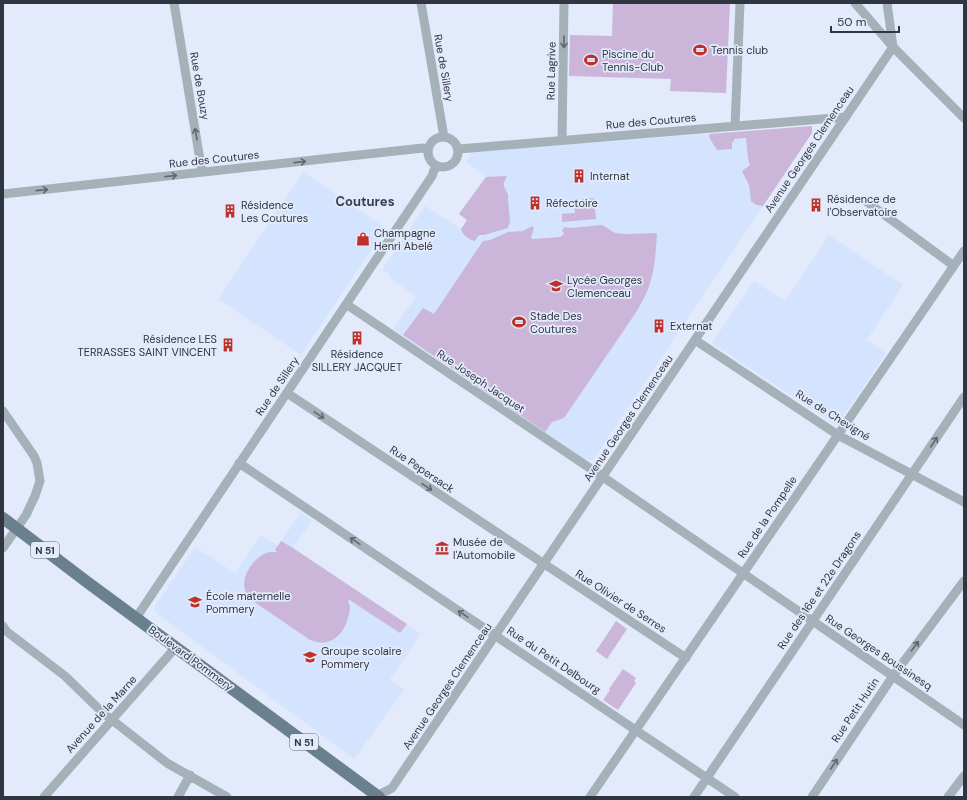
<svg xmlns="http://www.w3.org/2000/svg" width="967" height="800" viewBox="0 0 967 800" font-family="'DM Sans',sans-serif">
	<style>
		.built { fill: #d5e4fe }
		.green { fill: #cbb5d9 }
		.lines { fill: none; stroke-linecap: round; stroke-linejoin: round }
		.street { stroke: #a5b1b9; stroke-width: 9 }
		.primary { stroke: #6b808f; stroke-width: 12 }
		.oneway { stroke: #5f6770 }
		.labels { text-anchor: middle; stroke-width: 3.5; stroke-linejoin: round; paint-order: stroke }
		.shield { fill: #e2eafb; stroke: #656b78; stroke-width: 1 }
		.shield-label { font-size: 10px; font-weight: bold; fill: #303540 }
		.poi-label { font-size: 11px; fill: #303540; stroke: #e2eafb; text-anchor: start }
		.street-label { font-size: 11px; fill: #303540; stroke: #e2eafb }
		.quarter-label { font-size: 13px; font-weight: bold; fill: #344055; stroke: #e2eafb }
	</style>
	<rect width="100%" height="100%" fill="#e2eafb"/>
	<path class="built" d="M812 126V133L593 460H586L394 330V328L415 298 414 295 390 278 391 276 382 270 425 206 461 229 467 220 459 214 486 177 466 162 472 152Z
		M303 172 386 228 301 355 218 299Z
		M829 235 903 285 867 340 886 353 837 426 712 343 754 281 785 301Z
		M301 512 312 520 293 548 421 634 390 679 404 690 354 759 155 612V606L195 547 235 573 261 535 278 546Z"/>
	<path class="green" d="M613 3H730L726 93 670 91 671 79 569 76 570 35 612 36Z
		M812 126V133L763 206 756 205 751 201 749 185 742 171 750 165 748 159 746 138 734 139V142H732V149L717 150 710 139 709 134Z
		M507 176C506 179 503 182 504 186 506 192 509 193 508 199L510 221 508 228 484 235H480L478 236 475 241C468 239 463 235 461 229L467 220 459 214 486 177Z
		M594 198 596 219 562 222V214L575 213 574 203H581V199Z
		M601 225H602L615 233 627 234 656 233 657 234C656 250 655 268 650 283 647 294 641 304 635 314L564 418 552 422 545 432 403 335 423 308 434 314 483 241 490 240 508 232 523 231 532 226 534 228 531 238 533 239 560 237 564 234 562 230 565 227 570 228Z
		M281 541 293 548 407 624 400 633 348 599C348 602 350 605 350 608 350 612 348 617 347 621 341 639 327 647 310 640L250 599C248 596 246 593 245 590 240 576 256 554 270 552 273 552 275 552 277 552L275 550Z
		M616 621 627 629 607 659 596 651Z
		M623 669 636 678 634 681 636 683 618 710 603 700 610 690 609 689Z"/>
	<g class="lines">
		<path class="street" d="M174 3 202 172
			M421 3 444 137
			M855 3 893 47 964 118
			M887 3 893 47
			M735 126 740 3
			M428 152a15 15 0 1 1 30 0a15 15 0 1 1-30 0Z
			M562 140 564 3
			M459 149 846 117
			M3 194 423 148 428 150
			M867 202 954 266
			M346 304 603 477 964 725
			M695 340 838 435 964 502
			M287 393 686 658
			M3 411 34 456 37 463 40 481 35 496 26 515 3 548
			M239 463 735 797
			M136 618 432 176 434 170 438 166
			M3 626 6 631 65 676 102 712 167 763 227 797
			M44 797 176 647
			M178 797 190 775
			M375 797 392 788 396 782 893 47
			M590 797 964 251
			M694 797 964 397
			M812 797 893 676 964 581
			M948 797 964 776"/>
		<path class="primary" d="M3 518 87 582 379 797"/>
	</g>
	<defs><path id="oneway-shaft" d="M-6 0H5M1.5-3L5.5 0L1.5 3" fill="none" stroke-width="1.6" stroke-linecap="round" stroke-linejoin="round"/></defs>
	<g class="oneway">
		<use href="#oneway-shaft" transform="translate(564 42) rotate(91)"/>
		<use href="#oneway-shaft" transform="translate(196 134) rotate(-100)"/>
		<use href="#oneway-shaft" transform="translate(300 162) rotate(-6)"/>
		<use href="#oneway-shaft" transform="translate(171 176) rotate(-6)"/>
		<use href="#oneway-shaft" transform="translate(42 190) rotate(-6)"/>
		<use href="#oneway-shaft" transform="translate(319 415) rotate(34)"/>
		<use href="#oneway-shaft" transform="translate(934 442) rotate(-56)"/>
		<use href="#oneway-shaft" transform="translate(427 487) rotate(34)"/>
		<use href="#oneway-shaft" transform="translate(355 541) rotate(-146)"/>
		<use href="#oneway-shaft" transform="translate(463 614) rotate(-146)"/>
		<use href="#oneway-shaft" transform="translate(915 646) rotate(-53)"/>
		<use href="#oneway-shaft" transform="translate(834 764) rotate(-56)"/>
	</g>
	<defs>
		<g id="stadium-bare" transform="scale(1.08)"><path d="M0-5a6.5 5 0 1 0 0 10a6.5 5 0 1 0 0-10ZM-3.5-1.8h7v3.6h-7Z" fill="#bf3128" stroke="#e2eafb" stroke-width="2.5" paint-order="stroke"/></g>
		<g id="building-bare" transform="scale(1.08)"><path d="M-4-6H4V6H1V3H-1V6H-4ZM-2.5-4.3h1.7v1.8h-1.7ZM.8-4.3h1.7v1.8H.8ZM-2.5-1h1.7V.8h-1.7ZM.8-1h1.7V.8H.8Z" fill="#bf3128" stroke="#e2eafb" stroke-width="2.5" paint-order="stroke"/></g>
		<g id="shop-bare" transform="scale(1.08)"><path d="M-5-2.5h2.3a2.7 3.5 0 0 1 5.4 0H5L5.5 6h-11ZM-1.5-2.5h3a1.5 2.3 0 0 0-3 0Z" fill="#bf3128" stroke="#e2eafb" stroke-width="2.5" paint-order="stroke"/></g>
		<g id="school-bare" transform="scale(1.08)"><path d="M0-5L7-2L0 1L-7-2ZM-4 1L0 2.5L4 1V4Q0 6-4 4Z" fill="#bf3128" stroke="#e2eafb" stroke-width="2.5" paint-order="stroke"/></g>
		<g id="museum-bare" transform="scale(1.08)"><path d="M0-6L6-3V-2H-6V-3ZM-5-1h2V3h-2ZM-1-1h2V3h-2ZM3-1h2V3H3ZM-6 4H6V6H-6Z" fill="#bf3128" stroke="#e2eafb" stroke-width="2.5" paint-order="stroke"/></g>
	</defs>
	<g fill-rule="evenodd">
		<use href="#stadium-bare" x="700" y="50"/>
		<use href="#stadium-bare" x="591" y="60"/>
		<use href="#building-bare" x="579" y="176"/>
		<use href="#building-bare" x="535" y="203"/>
		<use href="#building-bare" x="816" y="205"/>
		<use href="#building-bare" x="230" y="211"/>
		<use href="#shop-bare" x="363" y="239"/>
		<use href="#school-bare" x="556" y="286"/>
		<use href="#stadium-bare" x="519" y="322"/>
		<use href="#building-bare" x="659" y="326"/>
		<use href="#building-bare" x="357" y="338"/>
		<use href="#building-bare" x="228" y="345"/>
		<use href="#museum-bare" x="442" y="548"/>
		<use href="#school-bare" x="195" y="602"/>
		<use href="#school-bare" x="310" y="657"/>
	</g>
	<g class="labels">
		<g class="shield">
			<rect x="31" y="542" width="28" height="16" rx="3"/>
			<rect x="290" y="734" width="28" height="16" rx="3"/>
		</g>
		<g class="shield-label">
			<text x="45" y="554">N 51</text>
			<text x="304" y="746">N 51</text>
		</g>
		<g class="poi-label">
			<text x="711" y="54">Tennis club</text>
			<text x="602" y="58">Piscine du<tspan x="602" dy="13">Tennis-Club</tspan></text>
			<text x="590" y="180">Internat</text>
			<text x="827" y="203">Résidence de<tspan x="827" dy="13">l'Observatoire</tspan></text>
			<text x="546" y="207">Réfectoire</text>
			<text x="241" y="209">Résidence<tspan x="241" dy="13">Les Coutures</tspan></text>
			<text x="374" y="237">Champagne<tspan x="374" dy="13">Henri Abelé</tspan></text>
			<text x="567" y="284">Lycée Georges<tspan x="567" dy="13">Clemenceau</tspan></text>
			<text x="530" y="320">Stade Des<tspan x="530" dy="13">Coutures</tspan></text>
			<text x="670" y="330">Externat</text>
			<text x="217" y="343" text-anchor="end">Résidence LES<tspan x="217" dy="13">TERRASSES SAINT VINCENT</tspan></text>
			<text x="357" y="358" text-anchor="middle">Résidence<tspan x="357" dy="13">SILLERY JACQUET</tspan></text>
			<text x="453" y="546">Musée de<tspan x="453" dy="13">l'Automobile</tspan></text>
			<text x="206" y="600">École maternelle<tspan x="206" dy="13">Pommery</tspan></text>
			<text x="321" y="655">Groupe scolaire<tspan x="321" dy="13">Pommery</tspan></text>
		</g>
		<g class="street-label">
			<text transform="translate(444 68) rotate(80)" y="4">Rue de Sillery</text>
			<text transform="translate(551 71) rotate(-89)" y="4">Rue Lagrive</text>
			<text transform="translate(200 86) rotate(80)" y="4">Rue de Bouzy</text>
			<text transform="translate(651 121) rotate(-5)" y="4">Rue des Coutures</text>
			<text transform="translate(809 149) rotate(-56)" y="4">Avenue Georges Clemenceau</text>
			<text transform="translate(214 159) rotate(-6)" y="4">Rue des Coutures</text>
			<text transform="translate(481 381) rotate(34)" y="4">Rue Joseph Jacquet</text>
			<text transform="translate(277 386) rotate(-56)" y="4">Rue de Sillery</text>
			<text transform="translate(833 415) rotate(32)" y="4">Rue de Chevigné</text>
			<text transform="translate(628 418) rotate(-56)" y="4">Avenue Georges Clemenceau</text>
			<text transform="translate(422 469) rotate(34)" y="4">Rue Pepersack</text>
			<text transform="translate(767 517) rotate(-56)" y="4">Rue de la Pompelle</text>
			<text transform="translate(819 590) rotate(-56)" y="4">Rue des 16e et 22e Dragons</text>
			<text transform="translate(621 601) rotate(33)" y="4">Rue Olivier de Serres</text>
			<text transform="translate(879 652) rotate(34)" y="4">Rue Georges Boussinesq</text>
			<text transform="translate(191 658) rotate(36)" y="4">Boulevard Pommery</text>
			<text transform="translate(554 660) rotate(34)" y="4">Rue du Petit Delbourg</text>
			<text transform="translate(447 686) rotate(-56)" y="4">Avenue Georges Clemenceau</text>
			<text transform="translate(855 710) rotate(-56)" y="4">Rue Petit Hutin</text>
			<text transform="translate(101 714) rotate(-48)" y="4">Avenue de la Marne</text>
		</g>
		<g class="quarter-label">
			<text x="365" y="206">Coutures</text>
		</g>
	</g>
	<rect width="967" height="800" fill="none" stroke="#303540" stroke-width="8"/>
	<path d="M831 26v6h68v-6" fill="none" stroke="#303540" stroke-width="2"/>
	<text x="837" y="26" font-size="12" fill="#303540" stroke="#e2eafb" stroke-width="3" paint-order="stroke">50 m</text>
</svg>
